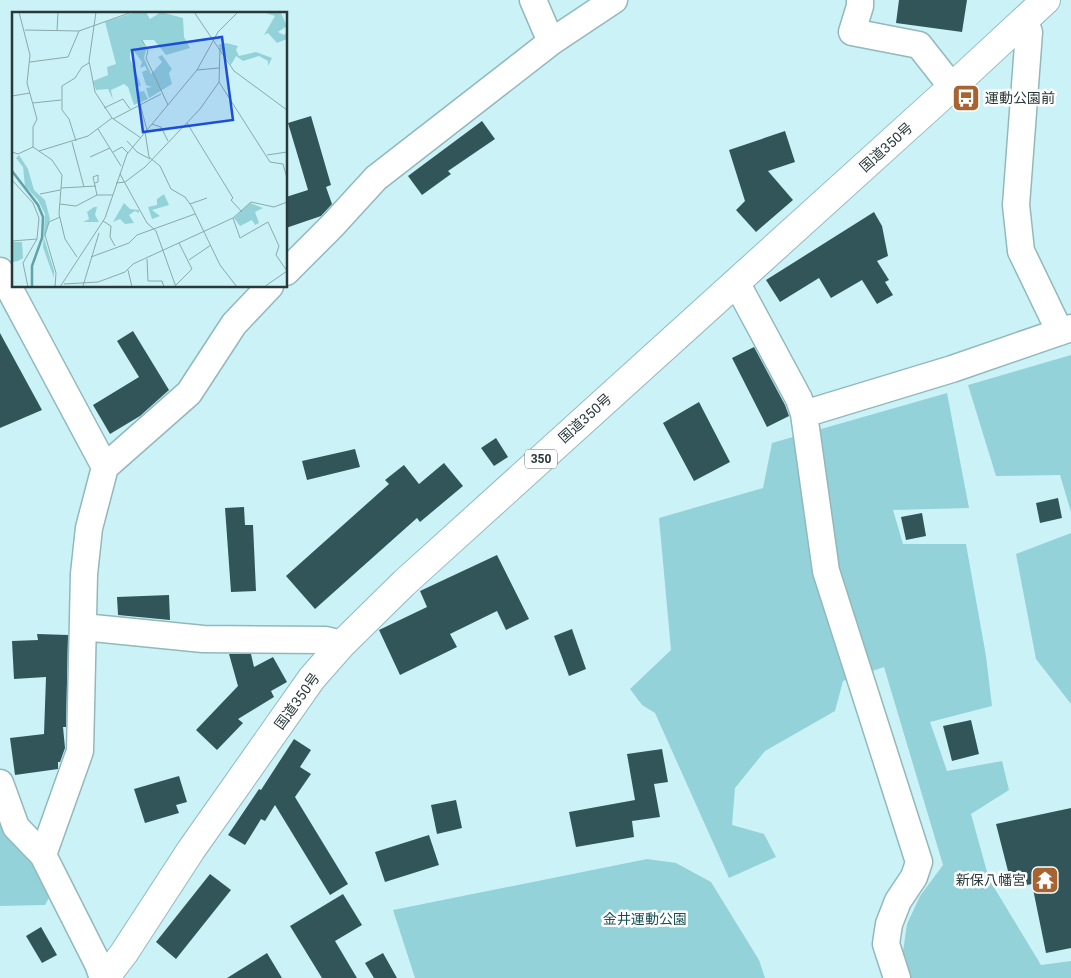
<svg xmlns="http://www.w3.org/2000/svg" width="1071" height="978" viewBox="0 0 1071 978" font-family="Roboto,'Noto Sans JP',sans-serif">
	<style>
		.green { fill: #94d2d9 }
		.building { fill: #325559 }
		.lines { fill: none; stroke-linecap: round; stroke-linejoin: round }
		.minor-casing { stroke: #92b8bc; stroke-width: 29 }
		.trunk-casing { stroke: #92b8bc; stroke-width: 30 }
		.minor { stroke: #fff; stroke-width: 26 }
		.trunk { stroke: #fff; stroke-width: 28 }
		.labels { text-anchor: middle; stroke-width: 5; stroke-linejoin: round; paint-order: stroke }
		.shield { fill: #fff; stroke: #697475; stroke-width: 1 }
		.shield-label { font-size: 12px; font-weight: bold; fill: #29393a }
		.poi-label { font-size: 14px; fill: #29393a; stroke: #fff; text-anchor: start }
		.street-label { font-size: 14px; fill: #29393a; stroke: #fff }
		.park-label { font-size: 14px; fill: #175055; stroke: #fff }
		.inset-river { fill: none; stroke: #62a2a9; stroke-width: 2.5 }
		.inset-road { fill: none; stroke: #8aa9ab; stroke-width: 1 }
		.view { fill: #1d4ed8; fill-opacity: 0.15; stroke: #1d4ed8; stroke-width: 2.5 }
		.inset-edge { fill: none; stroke: #29393a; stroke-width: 2.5 }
	</style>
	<rect width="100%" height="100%" fill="#cbf3f7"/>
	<path class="green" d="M1071 355V512L1060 475 996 476 968 385Z
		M947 393 969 508 893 510 903 544H966L986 656 992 706 930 722 947 771 1002 761 1009 790 971 814 989 879 1041 965 1071 961V978H909L902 958 907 924 920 896 943 865 884 667 843 681 835 711 765 751 735 788 732 825 764 834 776 857 729 878 655 713 642 705 630 689 671 650 659 518 763 488 772 443Z
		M1071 533V704L1036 659 1016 554Z
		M0 812 33 861 52 892 45 905 0 906Z
		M647 859 676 863 711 882 759 960 765 978H415L393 910Z"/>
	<path class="building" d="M899 0H967L962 32 896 23Z
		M311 116 331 185 326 187 332 204 321 216 286 228V197L308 190 288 123Z
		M482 121 495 139 448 171 451 174 422 195 408 176Z
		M785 131 795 162 768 171 793 200 756 232 736 210 745 201 729 150Z
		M874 212 882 226 888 256 877 261 889 280 885 282 893 295 877 304 862 280 831 298 819 278 780 302 766 280Z
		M133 331 169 390 140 416 110 434 93 405 139 377 117 341Z
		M0 333 42 410 0 428Z
		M754 347 785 405 789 416 767 427 732 358Z
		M699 402 730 462 694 481 663 423Z
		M496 438 508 457 494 466 481 448Z
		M355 449 360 467 307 480 302 461Z
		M444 463 463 486 420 522 417 518 315 609 286 576 389 484 385 480 404 465 419 484Z
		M1058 498 1062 518 1040 523 1036 503Z
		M244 507 245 525H253L256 591 231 592 225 508Z
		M922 513 926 536 906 540 901 517Z
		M497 555 529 619 506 630 497 611 450 634 457 647 400 675 379 630 427 607 420 591Z
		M169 595 170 620 118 615 117 597Z
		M572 629 586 669 569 676 554 636Z
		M37 634 68 635 66 727H63L65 748 60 762H58V769L15 775 10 738 44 734 46 677 14 679 12 641 38 640Z
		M229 654H251L254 667 273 657 287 682 271 691 274 697 238 719 243 723 217 750 196 730 238 686Z
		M971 720 979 754 952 761 943 726Z
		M294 739 311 750 300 767 311 774 295 797 348 884 330 895 275 805 265 821 261 819 245 845 228 835 259 789 261 790Z
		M662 749 668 782 654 784 660 817 632 821 634 837 576 847 569 812 635 800 627 754Z
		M179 776 187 802 176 805 179 813 145 823 134 789Z
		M456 800 462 828 437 834 431 805Z
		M1071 808V948L1046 953 1032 884 1027 885 1024 872 1009 875 996 824Z
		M429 835 439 865 385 882 375 852Z
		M210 874 231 890 176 959 156 942Z
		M343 894 362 925 335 941 357 978H322L290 926Z
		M41 927 57 955 42 963 26 936Z
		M267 953 282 978H227Z
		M383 953 397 978H374L365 963Z"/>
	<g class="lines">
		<g class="minor-casing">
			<path id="minor" d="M533 0 551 42
				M860 0V6L852 32 919 45 952 87
				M1024 20 1029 32 1016 205 1021 251 1060 332
				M0 271 105 467
				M286 272 332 226 376 178 551 42 614 0
				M736 282 799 399 804 414 826 571 919 862 914 877 898 901 889 924 886 944 897 978
				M804 414 952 369 1071 328
				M83 627 203 639 326 640 342 644
				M0 783 16 827 43 855 98 964 103 978
				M43 855 80 751 84 574 89 528 105 467 189 393 234 324 270 286"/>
		</g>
		<g class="trunk-casing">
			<path id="trunk" d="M105 978 124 953 191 850 312 678 342 644 404 583 952 87 1046 0"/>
		</g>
		<use href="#minor" class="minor"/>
		<use href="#trunk" class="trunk"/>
	</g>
	<defs>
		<g id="bus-square" transform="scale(1.4375)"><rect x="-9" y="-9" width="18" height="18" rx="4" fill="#a76432" stroke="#fff"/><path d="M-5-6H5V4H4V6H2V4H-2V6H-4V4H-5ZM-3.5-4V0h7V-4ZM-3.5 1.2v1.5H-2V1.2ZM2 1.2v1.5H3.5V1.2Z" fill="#fff"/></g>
		<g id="temple-square" transform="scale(1.4375)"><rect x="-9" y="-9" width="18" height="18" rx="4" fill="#a76432" stroke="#fff"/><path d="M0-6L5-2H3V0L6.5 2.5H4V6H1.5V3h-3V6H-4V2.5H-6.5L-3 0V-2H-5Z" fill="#fff"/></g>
	</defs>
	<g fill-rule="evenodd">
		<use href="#bus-square" x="966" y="98"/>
		<use href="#temple-square" x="1045" y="880"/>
	</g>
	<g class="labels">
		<rect class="shield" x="525" y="449.5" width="32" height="19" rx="4"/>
		<g class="shield-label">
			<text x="541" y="463">350</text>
		</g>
		<g class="poi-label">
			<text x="985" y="103">運動公園前</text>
			<text x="1026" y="885" text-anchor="end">新保八幡宮</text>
		</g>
		<g class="street-label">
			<text transform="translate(886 147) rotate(-42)" y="5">国道350号</text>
			<text transform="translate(585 418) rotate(-42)" y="5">国道350号</text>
			<text transform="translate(297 701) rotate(-54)" y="5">国道350号</text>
		</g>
		<g class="park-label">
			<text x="645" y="924">金井運動公園</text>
		</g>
	</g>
	<g transform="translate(12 12)">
		<rect width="275" height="275" fill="#cbf3f7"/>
		<path d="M124 0H134L138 7 149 0 171 6 172 25 178 36 154 43 142 28H130L134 38 132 46 139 62 150 50 146 45 150 43 160 57 157 61 160 72 137 86 134 76 140 75 134 73 130 60 135 58 133 54 128 56 130 50 122 39 118 40V47L129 73 125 76 127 80 132 79 136 87 122 93 116 75 112 72 99 78 101 88 96 77 84 78 81 69 96 63 95 55 104 52 93 10ZM251 0 269 1 275 14 266 20 272 23 275 20V27L265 31 256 21 252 23 263 4ZM214 31 226 34 224 38 227 44 244 40 260 46 256 54V49L247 44 231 49 224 44 219 53 206 33ZM7 143 16 157 22 178 33 188 38 207 32 226 42 259V266L31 235 33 202 26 188 13 174 11 155 4 146ZM152 182 157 193 140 198 148 204 140 207 136 195 145 193V187ZM112 191 118 197 127 198V201L123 199 117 203 122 211 113 212 108 207 101 210ZM238 191 251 196 243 200 247 211 243 213 240 208 228 214 222 206ZM82 195H85L83 203 87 210H71L77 207 75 200ZM0 230H10L11 246 6 249 0 250Z" fill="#94d2d9"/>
		<path class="inset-river" d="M0 159 26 193 31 205 30 226 20 254V275"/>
		<path class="inset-road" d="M7 0 18 43 15 71 25 107 21 115V135M84 0 77 49 83 80 100 106 129 126M182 0 222 59 275 98M13 18 67 19 120 0M45 19 46 0M130 28 136 39 134 46 156 93M18 50 56 45 67 19M185 58 207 56M207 70 258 150 271 152 275 166M0 84 18 81M21 91 49 88M128 92 135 118M92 96 111 87 118 97M101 107 149 82M175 111 221 186 219 188 230 200M140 112 149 115 156 129M86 117 109 154M133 120 137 145 148 154 159 177 173 185 180 195 208 253 225 275M64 129 57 107 50 98V74L63 66 70 55 77 51M115 129 125 140 138 147M60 130 72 175M21 135 40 148 50 163 47 202 53 227 65 245M27 139 76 124 100 106M0 140 6 142 21 135M101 140 110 135 116 141M255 143 275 140M78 145 98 136M108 162 135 211 144 219 164 275M0 168 21 191 27 206 25 227 11 251 16 275M83 171 86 170V163L81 165 85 183M104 171 113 170 133 155 188 97 207 70 208 36M49 176 84 174M28 182 48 178M48 192 64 194 85 183H101M178 192 195 186M221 206 228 226 256 210 267 234 264 243 275 259M91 209 99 214 98 225 103 234M0 229 25 227M79 245 117 231 125 223 183 202M135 247 136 269H150L152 275M177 248 199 233M116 258 120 275M52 272 86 270 113 260 121 252 221 206 239 190 262 195 275 190M164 273 180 257 167 231M71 274 87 221M43 275 44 261 33 223 37 210 48 205M48 275 93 206 115 142 185 58 206 20 226 0M252 275 275 259"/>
		<path class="view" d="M210 25 221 108 131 120 120 38Z"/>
		<rect width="275" height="275" class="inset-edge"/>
	</g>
</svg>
